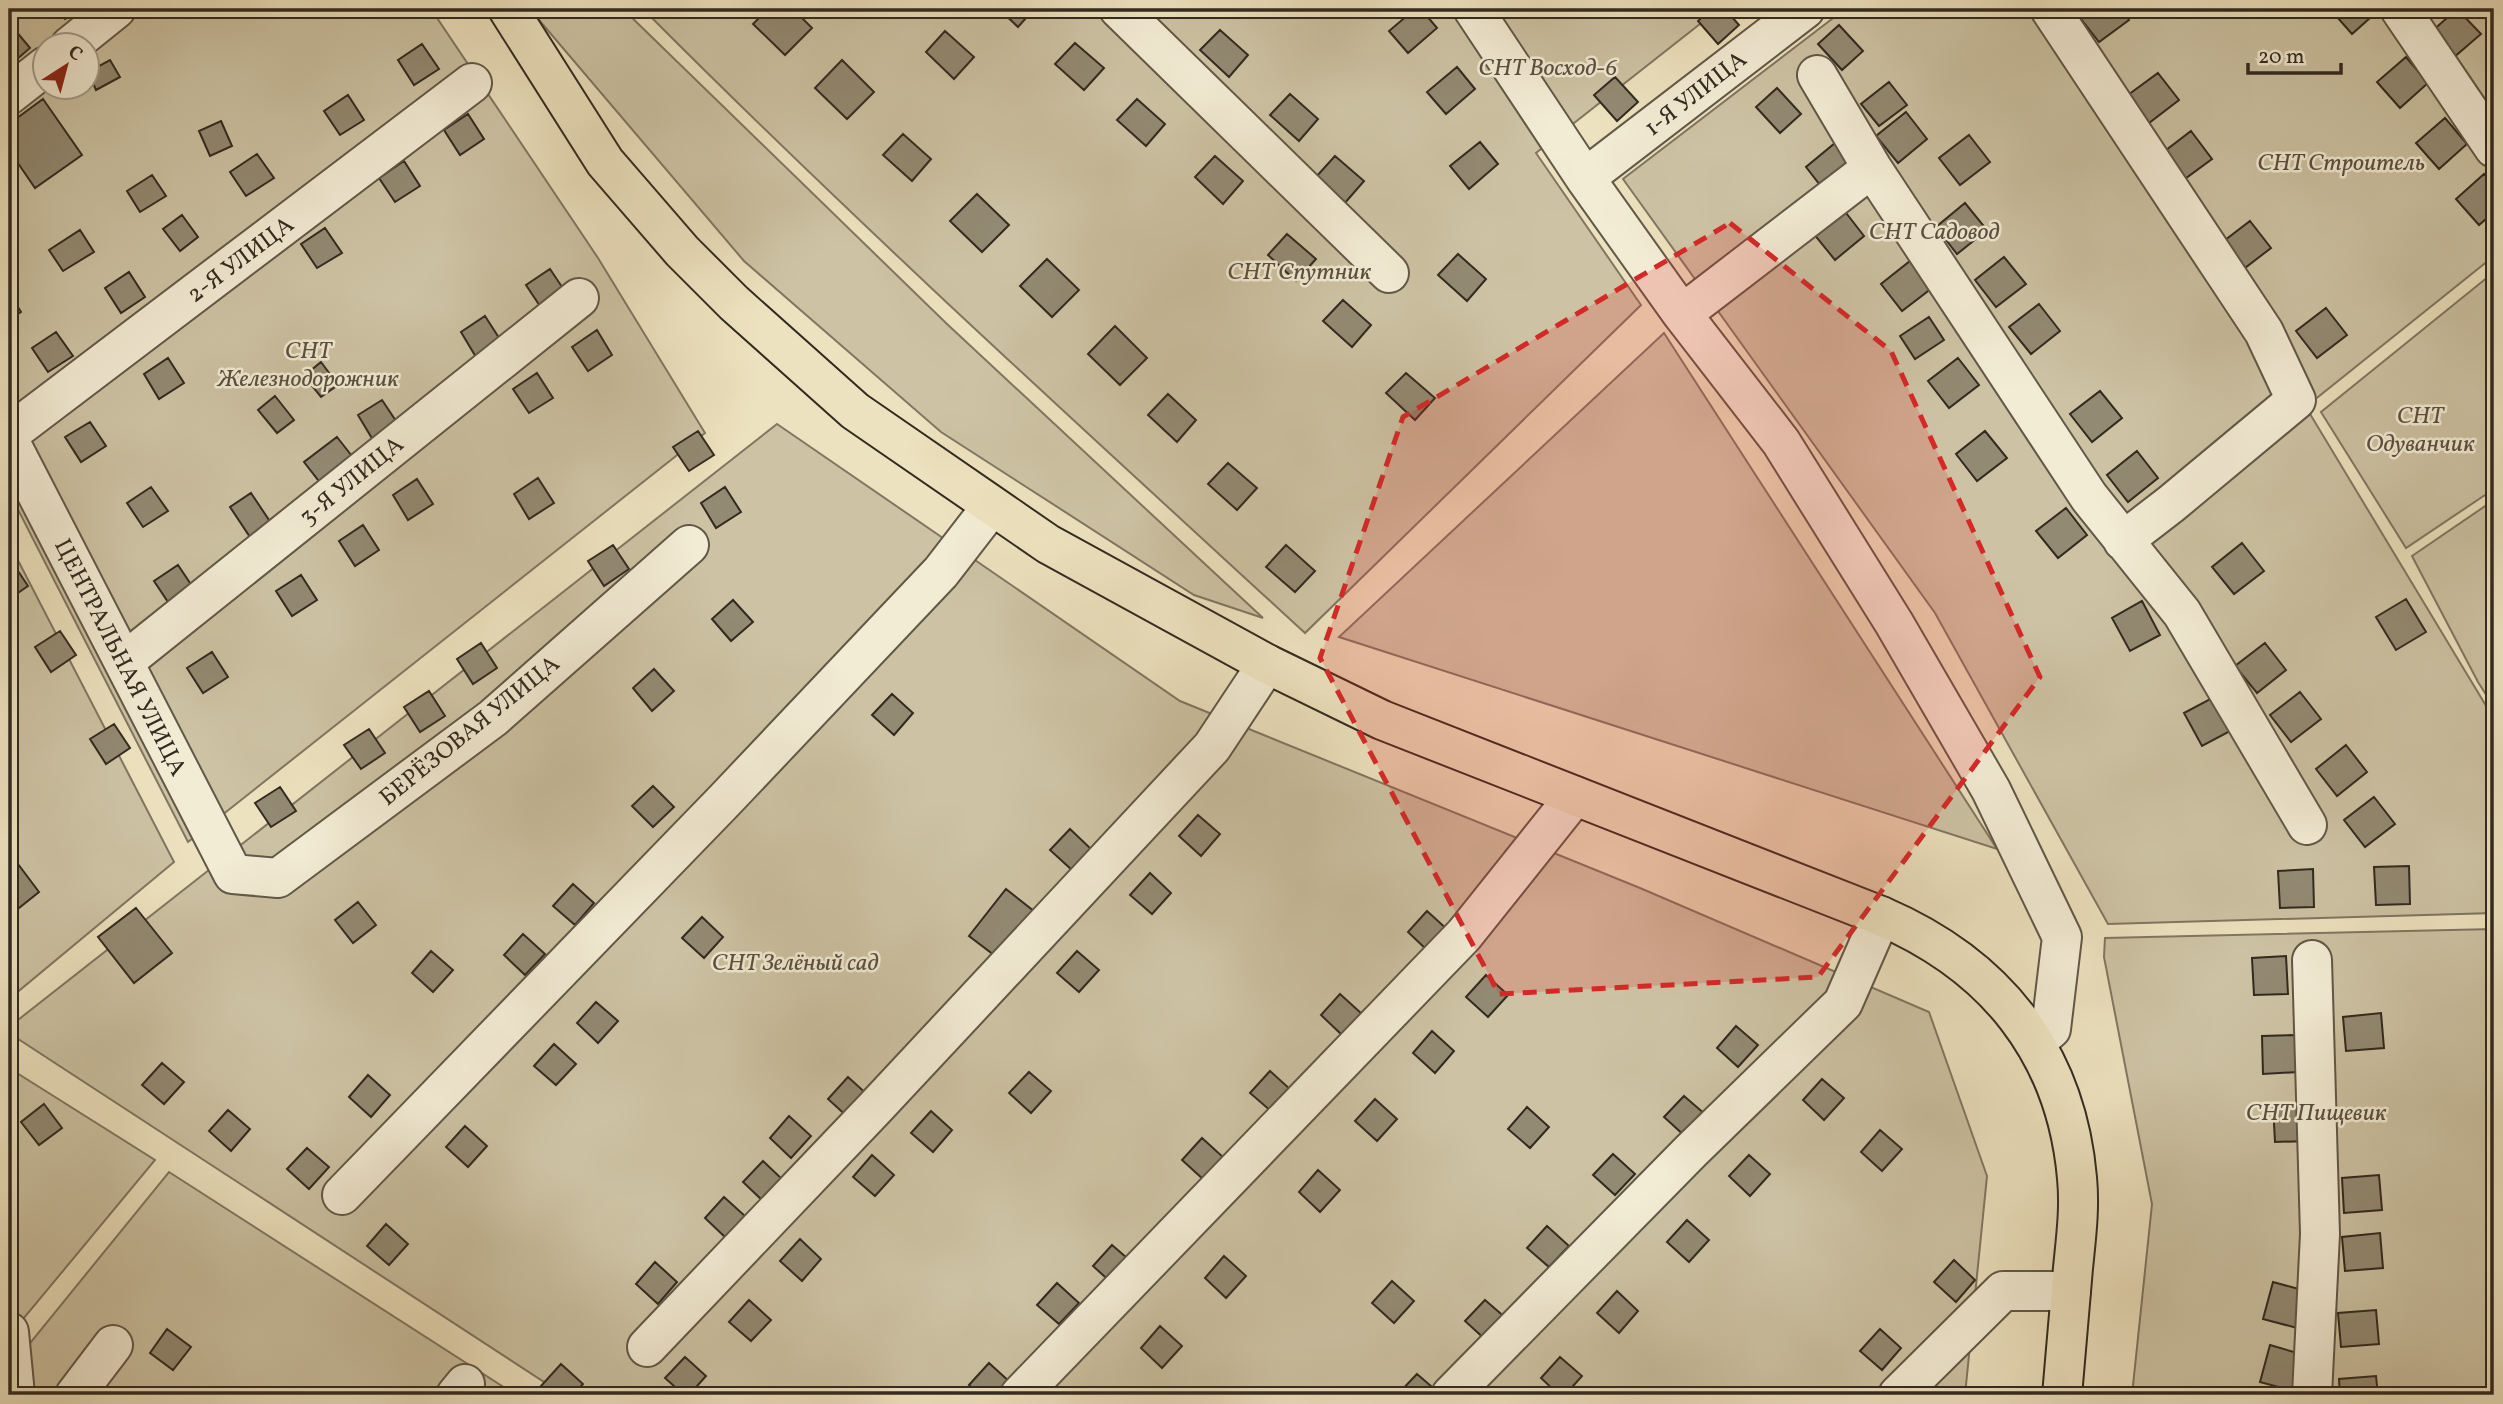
<svg xmlns="http://www.w3.org/2000/svg" width="2503" height="1404" viewBox="0 0 2503 1404" font-family="Vollkorn,serif">
	<style>
		.green { fill: #cdc3a4; stroke: #807662; stroke-width: 2; fill-rule: evenodd }
		.building { fill: #938a73; stroke: #322a20; stroke-width: 2 }
		.lines { fill: none; stroke-linecap: round; stroke-linejoin: round }
		.minor-casing { stroke: #615848; stroke-width: 42 }
		.major-casing { stroke: #322a20; stroke-width: 42 }
		.minor { stroke: #f3ecd5; stroke-width: 38 }
		.major { stroke: #ede2bf; stroke-width: 38 }
		.marked { fill: #d62828; fill-opacity: 0.2; stroke: #d62828; stroke-width: 5; stroke-dasharray: 14 9; stroke-linejoin: round }
		.labels { text-anchor: middle; stroke-width: 5; stroke-linejoin: round; paint-order: stroke }
		.park-label { font-size: 24px; font-style: italic; fill: #595041; stroke: #f3ecd5 }
		.street-label { font-size: 24px; fill: #322a20; stroke: #f3ecd5 }
	</style>
	<rect width="100%" height="100%" fill="#ede2bf"/>
	<filter id="stains"><feTurbulence type="fractalNoise" baseFrequency=".00286" numOctaves="4"/><feColorMatrix values="0 0 0 0 .2 0 0 0 0 .09 0 0 0 0 .02 0 0 0 .5 -.17"/></filter>
	<radialGradient id="worn" r=".72"><stop offset=".6" stop-color="#630" stop-opacity="0"/><stop offset="1" stop-color="#630" stop-opacity=".3"/></radialGradient>
	<path class="green" d="M9 9H431L598 258 705 433 188 842 9 492ZM46 46H88V88H46Z
		M534 9H623L947 324 1263 618 1194 595 941 432 744 261 539 20Z
		M643 9H1719L1536 153 1641 305 1305 633C1082 428 857 224 643 9Z
		M1845 9H2052L2193 220 2494 719V913L2108 924 1935 613 1623 179Z
		M2061 9H2494V256L2313 401Z
		M2494 272V489L2406 548 2321 412Z
		M1664 333 1997 849 1339 637Z
		M777 424 1180 701 1640 888 1929 1012 1987 1176 1965 1395H564L9 1033V1027Z
		M2494 500V707L2478 682 2412 556Z
		M9 543 174 862 9 999Z
		M2494 929V1395H2132L2152 1204 2104 957 2105 938Z
		M9 1068 155 1160 9 1336Z
		M169 1172 516 1395H9V1369Z"/>
	<path class="building" d="M59 9H84L65 19Z
		M768 9H793L812 28 785 55 753 24Z
		M999 9H1034L1018 27Z
		M1415 9H1421L1437 28 1408 53 1389 31Z
		M1711 9H1725L1739 25 1718 44 1698 21Z
		M2087 9H2121L2129 20 2099 42 2078 15Z
		M2330 9H2380L2352 34Z
		M2457 9 2481 34 2453 58 2430 33Z
		M10 24 30 48 9 66V25Z
		M1839 25 1863 51 1842 70 1818 44Z
		M1220 30 1248 55 1229 77 1200 50Z
		M945 31 974 57 954 79 926 52Z
		M1075 43 1104 68 1084 90 1055 64Z
		M422 44 439 69 414 85 398 60Z
		M2406 57 2428 83 2400 108 2377 82Z
		M110 60 120 77 96 90 88 72Z
		M842 60 874 92 847 119 815 88Z
		M1457 67 1475 89 1446 114 1427 92Z
		M2158 73 2179 100 2149 123 2128 95Z
		M1615 77 1638 102 1617 121 1594 95Z
		M1889 82 1907 105 1879 126 1861 104Z
		M1777 88 1801 114 1780 133 1756 107Z
		M1290 94 1318 119 1299 141 1270 115Z
		M348 95 364 120 340 135 324 111Z
		M43 99 82 155 35 188 9 150V124Z
		M1137 99 1165 124 1146 146 1117 120Z
		M1906 112 1927 139 1898 163 1876 136Z
		M468 114 484 139 460 155 444 130Z
		M2445 118 2467 144 2439 169 2416 143Z
		M221 121 232 146 210 156 199 131Z
		M2191 131 2212 159 2182 181 2161 154Z
		M903 134 931 159 912 181 883 155Z
		M1969 135 1990 162 1960 185 1939 158Z
		M1480 142 1498 164 1469 189 1450 166Z
		M1835 143 1857 171 1827 194 1806 167Z
		M257 154 274 178 246 196 230 172Z
		M1215 156 1243 181 1223 204 1195 177Z
		M1335 156 1364 181 1344 204 1316 177Z
		M404 161 420 186 395 202 379 178Z
		M2484 174 2494 185V212L2479 225 2456 199Z
		M152 175 166 196 140 212 127 191Z
		M977 194 1009 225 982 252 950 221Z
		M1965 203 1987 230 1957 254 1936 227Z
		M1843 209 1864 236 1835 260 1813 233Z
		M182 215 198 237 180 251 163 229Z
		M2250 221 2271 248 2241 271 2220 244Z
		M325 228 342 253 317 268 301 244Z
		M80 230 94 252 63 271 49 250Z
		M1287 234 1316 259 1296 281 1268 255Z
		M1458 254 1486 279 1467 301 1438 275Z
		M2004 257 2026 284 1996 307 1975 280Z
		M1047 259 1079 290 1052 317 1020 286Z
		M1910 261 1932 288 1902 311 1881 284Z
		M550 269 566 293 542 309 526 285Z
		M129 272 145 297 121 313 105 288Z
		M9 293 21 312 9 320Z
		M1343 300 1371 325 1352 347 1323 321Z
		M2039 304 2060 331 2031 354 2009 327Z
		M2326 308 2347 335 2317 358 2296 331Z
		M485 316 501 341 476 357 461 332Z
		M1929 317 1944 340 1915 359 1900 336Z
		M1115 326 1147 358 1120 385 1088 354Z
		M597 330 612 355 588 371 572 347Z
		M56 332 73 356 48 372 32 348Z
		M168 358 184 383 159 399 144 374Z
		M1958 358 1979 385 1949 408 1928 381Z
		M321 362 338 385 321 397 304 376Z
		M537 373 553 398 529 413 513 389Z
		M1406 373 1435 398 1415 420 1386 393Z
		M2100 391 2122 418 2092 442 2070 414Z
		M1168 394 1196 420 1177 442 1148 415Z
		M275 396 294 420 277 433 258 410Z
		M382 400 398 424 373 440 358 415Z
		M90 422 106 446 81 462 65 437Z
		M698 431 714 455 689 471 673 447Z
		M1985 431 2007 458 1977 481 1956 454Z
		M337 437 355 460 322 485 304 462Z
		M2137 451 2158 478 2128 502 2107 475Z
		M1228 463 1257 488 1237 510 1208 484Z
		M538 478 554 503 529 519 514 494Z
		M417 479 433 504 408 520 393 495Z
		M151 487 168 511 143 527 127 503Z
		M725 487 741 512 716 528 701 503Z
		M251 493 271 523 250 537 230 507Z
		M2066 508 2087 535 2058 558 2036 531Z
		M363 525 379 550 355 566 339 541Z
		M2242 543 2264 571 2234 594 2212 567Z
		M613 545 629 569 604 586 588 561Z
		M1286 545 1315 571 1295 592 1266 567Z
		M12 562 28 586 9 599V564Z
		M178 565 194 589 170 605 154 581Z
		M301 575 317 600 292 616 276 591Z
		M2406 599 2426 632 2396 650 2376 617Z
		M733 600 753 622 731 641 712 619Z
		M2142 601 2160 635 2130 651 2112 618Z
		M60 631 76 655 51 672 35 647Z
		M481 643 497 668 473 684 457 659Z
		M2265 643 2286 670 2257 693 2235 666Z
		M212 652 228 677 203 693 187 668Z
		M654 669 674 691 652 711 633 688Z
		M429 691 445 716 420 732 404 707Z
		M2300 692 2321 719 2291 742 2270 715Z
		M892 694 913 713 894 735 872 715Z
		M2214 697 2232 730 2202 746 2184 713Z
		M114 724 130 748 106 764 90 739Z
		M369 729 385 753 361 769 344 745Z
		M2346 745 2367 772 2337 796 2316 769Z
		M653 786 674 807 653 827 632 806Z
		M280 787 296 811 271 827 255 803Z
		M2374 797 2395 824 2365 847 2344 820Z
		M1198 815 1220 834 1201 856 1179 836Z
		M1070 829 1091 849 1072 870 1050 850Z
		M9 852 39 892 9 916Z
		M2409 866 2410 904 2376 905 2374 867Z
		M2313 869 2314 907 2280 908 2278 871Z
		M1150 873 1171 893 1152 914 1130 895Z
		M573 884 594 903 575 925 553 906Z
		M1006 889 1035 912 998 958 969 936Z
		M358 902 376 925 353 943 335 920Z
		M136 908 172 953 134 983 98 937Z
		M1427 911 1449 931 1429 952 1408 932Z
		M702 917 723 937 704 958 682 938Z
		M523 934 545 954 525 975 504 955Z
		M431 951 453 970 433 992 412 973Z
		M1077 951 1099 970 1079 992 1057 973Z
		M2286 956 2288 994 2254 995 2252 958Z
		M1486 975 1508 995 1488 1017 1466 997Z
		M1340 994 1362 1014 1342 1035 1321 1015Z
		M596 1002 618 1021 598 1043 577 1023Z
		M2381 1013 2384 1048 2346 1051 2343 1017Z
		M1736 1026 1758 1045 1738 1067 1717 1048Z
		M1432 1031 1454 1051 1435 1073 1413 1053Z
		M2296 1035 2298 1072 2263 1074 2262 1036Z
		M554 1044 576 1064 556 1085 534 1066Z
		M162 1063 184 1082 164 1104 142 1085Z
		M1270 1071 1292 1091 1272 1112 1250 1093Z
		M1029 1072 1051 1091 1031 1113 1009 1093Z
		M368 1075 390 1095 371 1117 349 1097Z
		M848 1077 870 1097 850 1119 828 1099Z
		M1822 1079 1844 1098 1824 1120 1803 1100Z
		M1684 1096 1706 1115 1686 1137 1664 1117Z
		M1375 1099 1397 1119 1377 1141 1355 1121Z
		M2308 1103 2309 1141 2275 1142 2273 1105Z
		M44 1104 62 1128 39 1145 21 1122Z
		M1527 1107 1549 1127 1530 1148 1508 1129Z
		M228 1110 250 1129 231 1151 209 1131Z
		M931 1111 952 1130 933 1152 911 1133Z
		M789 1116 811 1136 791 1158 770 1138Z
		M465 1126 487 1146 468 1167 446 1147Z
		M1880 1130 1902 1149 1882 1171 1861 1152Z
		M1202 1138 1224 1158 1204 1180 1182 1160Z
		M307 1148 329 1167 309 1189 287 1169Z
		M1613 1154 1635 1174 1615 1195 1593 1175Z
		M872 1155 894 1175 875 1196 853 1177Z
		M1749 1155 1770 1174 1750 1196 1729 1176Z
		M763 1161 784 1181 764 1202 743 1182Z
		M1318 1170 1340 1190 1320 1212 1299 1192Z
		M2379 1175 2382 1210 2344 1213 2342 1178Z
		M724 1197 746 1217 726 1238 705 1218Z
		M1687 1220 1709 1240 1689 1262 1667 1242Z
		M386 1224 408 1244 389 1265 367 1246Z
		M1547 1226 1569 1246 1549 1267 1527 1248Z
		M2380 1233 2383 1268 2345 1271 2342 1237Z
		M800 1239 821 1259 802 1281 780 1261Z
		M1112 1245 1134 1264 1115 1286 1093 1266Z
		M1224 1256 1246 1276 1226 1298 1205 1278Z
		M1954 1260 1975 1280 1956 1302 1934 1282Z
		M655 1262 677 1282 658 1304 636 1284Z
		M1392 1281 1414 1301 1394 1323 1372 1303Z
		M2273 1282 2306 1291 2297 1328 2263 1319Z
		M1057 1283 1079 1303 1059 1324 1037 1305Z
		M1617 1291 1638 1311 1619 1333 1597 1313Z
		M749 1300 771 1320 751 1341 729 1322Z
		M1485 1300 1507 1319 1487 1341 1465 1321Z
		M2376 1310 2379 1344 2341 1347 2338 1313Z
		M1160 1326 1182 1346 1162 1368 1141 1348Z
		M167 1329 191 1347 173 1370 150 1353Z
		M1880 1329 1901 1348 1882 1370 1860 1351Z
		M2270 1345 2304 1355 2294 1391 2260 1382Z
		M685 1357 706 1376 689 1395H684L665 1378Z
		M1560 1357 1582 1376 1565 1395H1559L1541 1378Z
		M989 1363 1011 1383 999 1395H981L969 1385Z
		M561 1364 583 1384 573 1395H551L541 1386Z
		M1417 1374 1439 1393 1437 1395H1397Z
		M2376 1376 2378 1395H2340L2339 1379Z"/>
	<g class="lines">
		<g class="minor-casing">
			<path id="minor" d="M1119 9 1389 273
				M1473 9 1585 178 1682 314 1781 442 1894 623 1991 790 2062 937 2051 1029 2035 1043
				M2050 9 2264 332 2296 400 2171 504 2123 541
				M2400 9 2494 148
				M70 46 116 9
				M1817 75 1872 168 2089 497 2182 613 2307 825
				M9 95 46 66
				M1585 178 1805 9
				M1682 314 1872 168
				M9 434 472 83
				M9 440 233 874 278 878 493 718 689 545
				M124 662 579 298
				M342 1195 724 801 941 572 992 506
				M9 1332 15 1395
				M647 1347 874 1109 1212 747 1267 664
				M75 1395 113 1345
				M456 1395 465 1384
				M1020 1395 1464 935 1575 796
				M1451 1395 1691 1151 1843 1003 1881 916
				M1898 1395 2003 1291H2071
				M2312 1395 2320 1234 2312 960"/>
		</g>
		<g class="major-casing">
			<path id="major" d="M508 9 605 162 682 251 734 303 855 411 1048 544 1267 664 1382 720 1881 916C1995 965 2066 1052 2077 1178 2080 1208 2076 1238 2073 1268 2069 1311 2066 1353 2062 1395"/>
		</g>
		<use href="#minor" class="minor"/>
		<use href="#major" class="major"/>
	</g>
	<path class="marked" d="M1730 223 1891 351 2040 677 1818 977 1499 994 1320 658 1403 417Z"/>
	<g class="labels">
		<g class="park-label">
			<text x="1548" y="75">СНТ Восход-6</text>
			<text x="2341" y="170">СНТ Строитель</text>
			<text x="1934" y="239">СНТ Садовод</text>
			<text x="1299" y="279">СНТ Спутник</text>
			<text x="308" y="358">СНТ<tspan x="308" dy="28">Железнодорожник</tspan></text>
			<text x="2420" y="423">СНТ<tspan x="2420" dy="28">Одуванчик</tspan></text>
			<text x="795" y="970">СНТ Зелёный сад</text>
			<text x="2316" y="1120">СНТ Пищевик</text>
		</g>
		<g class="street-label">
			<text transform="translate(1695 93) rotate(-38)" y="8">1-Я УЛИЦА</text>
			<text transform="translate(240 259) rotate(-37)" y="8">2-Я УЛИЦА</text>
			<text transform="translate(351 480) rotate(-39)" y="8">3-Я УЛИЦА</text>
			<text transform="translate(121 657) rotate(63)" y="8">ЦЕНТРАЛЬНАЯ УЛИЦА</text>
			<text transform="translate(469 730) rotate(-39)" y="8">БЕРЁЗОВАЯ УЛИЦА</text>
		</g>
	</g>
	<rect width="2503" height="1404" fill="none" stroke="#ede2bf" stroke-width="35"/>
	<rect x="10" y="10" width="2482" height="1383" fill="none" stroke="#322a20" stroke-width="3.5"/>
	<rect x="18" y="18" width="2468" height="1369" fill="none" stroke="#322a20" stroke-width="2"/>
	<g transform="translate(66 66) rotate(36)"><circle r="33" fill="#f3ecd5" stroke="#a69e8d" stroke-width="2"/>
	<path d="M0-5L12 26L0 18L-12 26Z" fill="#8f2418"/>
	<text y="-10" font-size="19" font-weight="bold" text-anchor="middle" fill="#322a20">С</text>
	</g>
	<path d="M2248 63v10h93v-10" fill="none" stroke="#322a20" stroke-width="3.5"/>
	<text x="2258" y="63" font-size="21" fill="#322a20" stroke="#f3ecd5" stroke-width="5" paint-order="stroke">20 m</text>
	<rect width="100%" height="100%" filter="url(#stains)"/>
	<rect width="100%" height="100%" fill="url(#worn)"/>
</svg>
